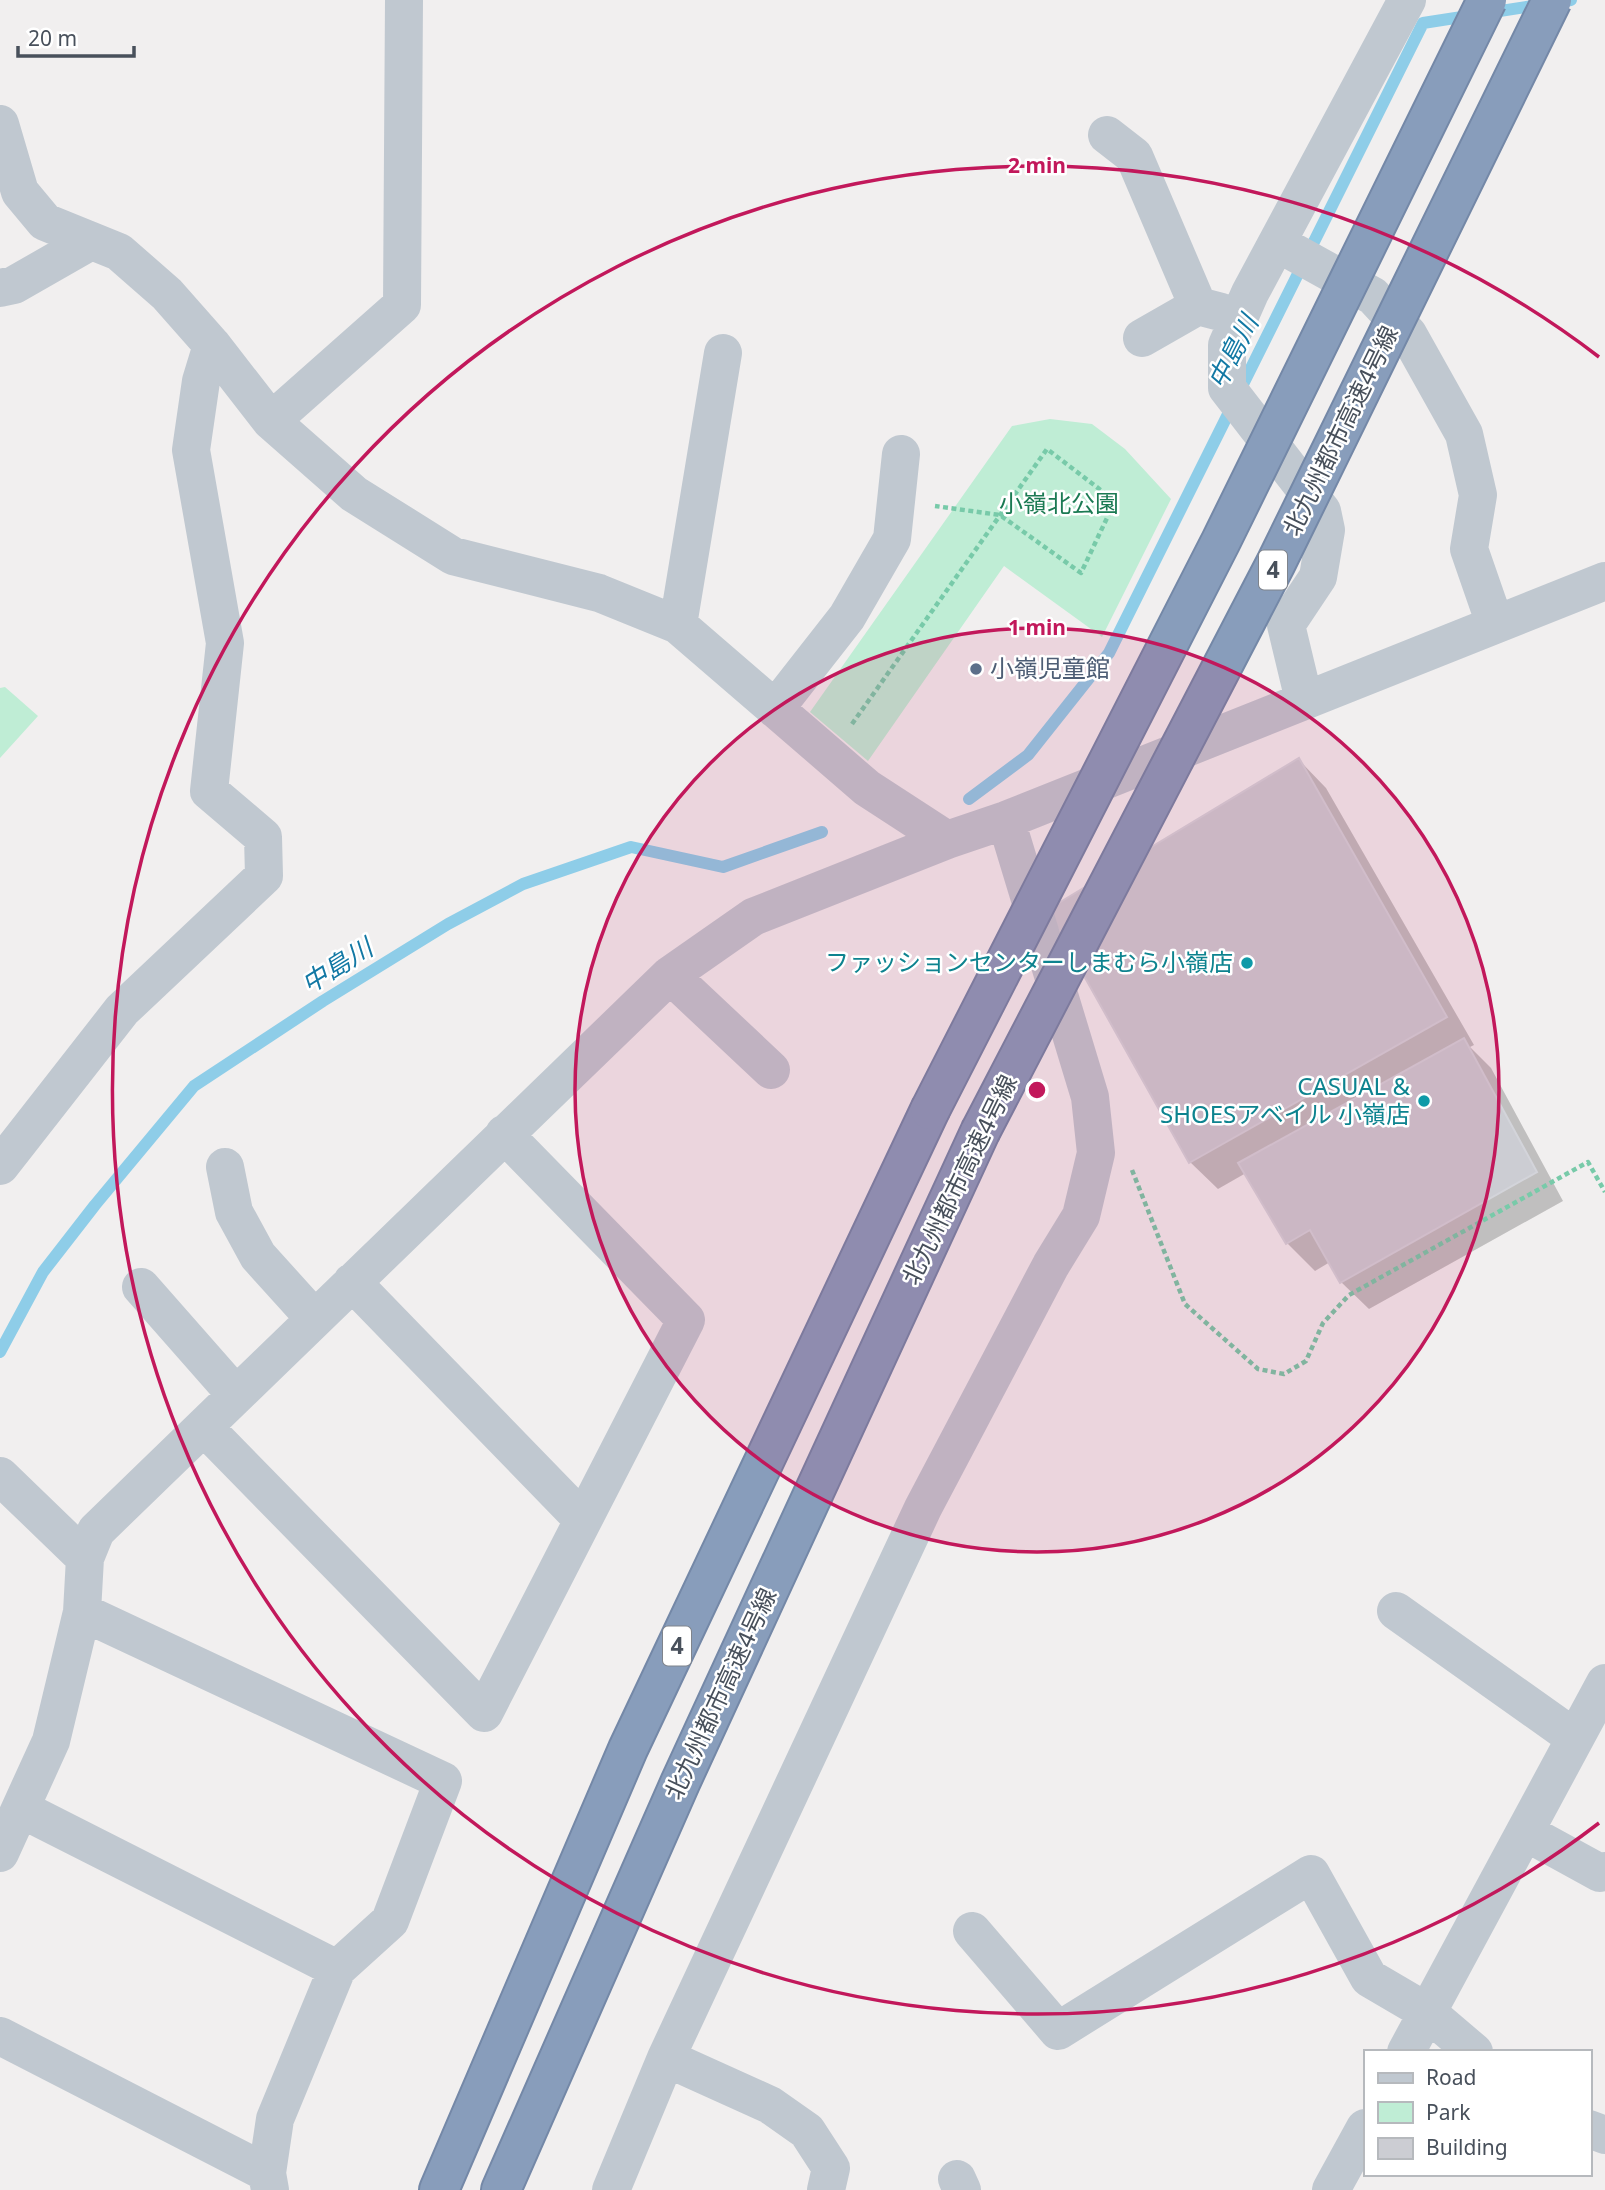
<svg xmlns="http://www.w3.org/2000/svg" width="1605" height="2190" viewBox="0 0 1605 2190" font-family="'Noto Sans','Noto Sans JP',sans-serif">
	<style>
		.green { fill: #bfedd5 }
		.shadow { fill: #0003 }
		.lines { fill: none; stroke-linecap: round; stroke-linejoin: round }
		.stream { stroke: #8ecde8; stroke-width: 12 }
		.building { fill: #cccdd3; stroke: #d3d4da; stroke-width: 2 }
		.highway-casing { stroke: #7488a7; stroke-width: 42 }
		.path { stroke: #78caa9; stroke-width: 4.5; stroke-dasharray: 5 3.5; stroke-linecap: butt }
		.minor { stroke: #c0c8d0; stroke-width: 38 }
		.highway { stroke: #889dbb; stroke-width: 38 }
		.highway-bridge-casing { stroke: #7488a7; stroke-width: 42; stroke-linecap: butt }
		.highway-bridge { stroke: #889dbb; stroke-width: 38 }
		.ring { fill: none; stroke: #c2185b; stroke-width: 3.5 }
		.service-dot { fill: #5c6f8a; stroke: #fff; stroke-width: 2.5 }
		.culture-dot { fill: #0f9aa8; stroke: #fff; stroke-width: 2.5 }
		.labels { text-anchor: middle; stroke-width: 5; stroke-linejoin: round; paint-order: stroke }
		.shield { fill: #fff; stroke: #7f848c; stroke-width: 2 }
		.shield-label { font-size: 23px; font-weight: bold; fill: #48505b }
		.street-label { font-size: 24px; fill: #48505b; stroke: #fff }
		.park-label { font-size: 24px; fill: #1b7a53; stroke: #fff }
		.service-label { font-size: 24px; fill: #4e5e75; stroke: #fff; text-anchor: start }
		.culture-label { font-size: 24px; fill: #0d838f; stroke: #fff; text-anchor: end }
		.water-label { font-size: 26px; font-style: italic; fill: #1278a4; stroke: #fff }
		.centre { fill: #c2185b; stroke: #fff; stroke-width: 3.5 }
		.ring-label { font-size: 21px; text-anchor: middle; font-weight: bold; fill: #c2185b; stroke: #fff; stroke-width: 5; stroke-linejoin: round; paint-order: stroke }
	</style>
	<rect width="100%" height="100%" fill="#f1efef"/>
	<path class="green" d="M1050 419 1092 424 1125 449 1171 499 1102 637 1004 566 868 761 810 712 1012 426Z
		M5 687 38 716 0 758V688Z"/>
	<path class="shadow" d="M1299 760 1326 788 1474 1045 1470 1047 1491 1068 1563 1201 1369 1309 1341 1282 1330 1262 1315 1271 1287 1243 1246 1173 1218 1189 1190 1162Z"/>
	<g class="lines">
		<path class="stream" d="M969 799 1028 755 1109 653 1423 23 1571 0
			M0 1352 43 1272 95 1205 194 1086 323 1001 448 924 523 884 631 847 723 867 822 832"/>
	</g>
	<path class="building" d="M1299 758 1447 1017 1189 1163 1047 910Z
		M1464 1038 1537 1172 1340 1283 1310 1230 1286 1244 1238 1163Z"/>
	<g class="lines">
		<g class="highway-casing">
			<path id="highway" d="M439 2190 628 1749 930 1110
				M501 2190 680 1783 980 1132"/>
		</g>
		<path class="path" d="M852 724 1047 449 1115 501 1081 573 1000 515 935 506
			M1132 1170 1185 1304 1258 1369 1284 1374 1306 1361 1323 1323 1349 1295 1588 1162 1605 1192"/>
		<path class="minor" d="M0 124 20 192 45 222 119 252 167 294 212 345 271 421 354 494 453 556 599 593 678 625 867 788 947 840
			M1107 135 1134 156 1198 306
			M1277 243 1373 296 1408 334 1464 434 1478 495 1469 549 1495 624
			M0 288 14 285 91 241
			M1142 338 1198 306 1221 312
			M271 421 402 305 404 0
			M678 625 723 353
			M1304 700 1286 625 1318 577 1326 530 1322 511 1227 388V345L1250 293 1407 0
			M775 709 847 617 892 539 901 454
			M670 975 771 1070
			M0 1166 122 1010 264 876 263 837 209 791 225 643 191 450 201 381 212 345
			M225 1167 234 1212 258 1256 314 1318
			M352 1282 583 1520
			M141 1287 236 1395
			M204 1427 484 1713 686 1320 504 1134
			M0 1476 85 1558
			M1396 1611 1575 1738
			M82 1612 443 1781 390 1921 337 1969 275 2119 267 2173 270 2190
			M21 1809 337 1969
			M1525 1832 1600 1873 1605 1871
			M0 1853 51 1741 82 1612 85 1558 96 1531 670 975 753 917 947 840 1006 820 1605 581
			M972 1931 1058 2031 1311 1874 1369 1978 1427 2012 1474 2052
			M0 2036 267 2173
			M1406 2052 1605 1683
			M666 2058 770 2105 807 2131 831 2168 826 2190
			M1589 2129 1605 2135
			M957 2179 962 2190
			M611 2190 666 2058 923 1508 1051 1265 1081 1216 1096 1153 1090 1097 1006 820
			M1331 2190 1365 2128"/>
		<use href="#highway" class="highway"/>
		<g class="highway-bridge-casing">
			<path id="highway-bridge" d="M930 1110 1221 541 1487 0
				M980 1132 1276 563 1552 0"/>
		</g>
		<use href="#highway-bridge" class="highway-bridge"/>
	</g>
	<circle cx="1037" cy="1090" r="462" fill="#c2185b" fill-opacity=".12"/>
	<g class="ring">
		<circle cx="1037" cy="1090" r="462"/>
		<path d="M1599 1823A924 924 0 1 1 1599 357"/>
	</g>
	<circle class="service-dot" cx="976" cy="669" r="7"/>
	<g class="culture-dot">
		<circle cx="1247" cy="963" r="7"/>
		<circle cx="1424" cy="1101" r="7"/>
	</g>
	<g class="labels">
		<g class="shield">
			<rect x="1259" y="550.5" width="28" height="39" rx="5"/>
			<rect x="663" y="1626.5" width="28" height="39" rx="5"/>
		</g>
		<g class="shield-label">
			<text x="1273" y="578">4</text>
			<text x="677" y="1654">4</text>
		</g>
		<g class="street-label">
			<text transform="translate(1341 431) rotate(-64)" y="8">北九州都市高速4号線</text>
			<text transform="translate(960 1180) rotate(-64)" y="8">北九州都市高速4号線</text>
			<text transform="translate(721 1694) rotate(-65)" y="8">北九州都市高速4号線</text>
		</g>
		<g class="park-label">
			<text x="1059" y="512">小嶺北公園</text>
		</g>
		<g class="service-label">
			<text x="990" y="677">小嶺児童館</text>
		</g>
		<g class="culture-label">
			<text x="1233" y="971">ファッションセンターしまむら小嶺店</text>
			<text x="1410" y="1095">CASUAL &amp;<tspan x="1410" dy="28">SHOESアベイル 小嶺店</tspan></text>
		</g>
		<g class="water-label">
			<text transform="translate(1233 352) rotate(-63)" y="9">中島川</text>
			<text transform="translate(337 966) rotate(-32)" y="9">中島川</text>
		</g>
	</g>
	<circle cx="1037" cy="1090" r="10" class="centre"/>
	<g class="ring-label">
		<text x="1037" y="173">2 min</text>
		<text x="1037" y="635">1 min</text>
	</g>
	<rect x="1364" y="2050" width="228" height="126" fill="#ffffff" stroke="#b6b9bd" stroke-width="2"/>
	<rect x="1378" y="2073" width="35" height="10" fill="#c0c8d0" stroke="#b6b9bd" stroke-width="2"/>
	<text x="1426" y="2085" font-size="21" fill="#48505b">Road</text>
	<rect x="1378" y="2102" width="35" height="21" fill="#bfedd5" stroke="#b6b9bd" stroke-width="2"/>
	<text x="1426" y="2120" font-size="21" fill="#48505b">Park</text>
	<rect x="1378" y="2138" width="35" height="21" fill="#cccdd3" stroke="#b6b9bd" stroke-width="2"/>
	<text x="1426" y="2155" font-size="21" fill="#48505b">Building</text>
	<path d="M18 46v10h116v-10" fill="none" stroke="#48505b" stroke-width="3.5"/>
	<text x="28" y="46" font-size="21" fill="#48505b" stroke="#ffffff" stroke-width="5" paint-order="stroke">20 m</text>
</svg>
